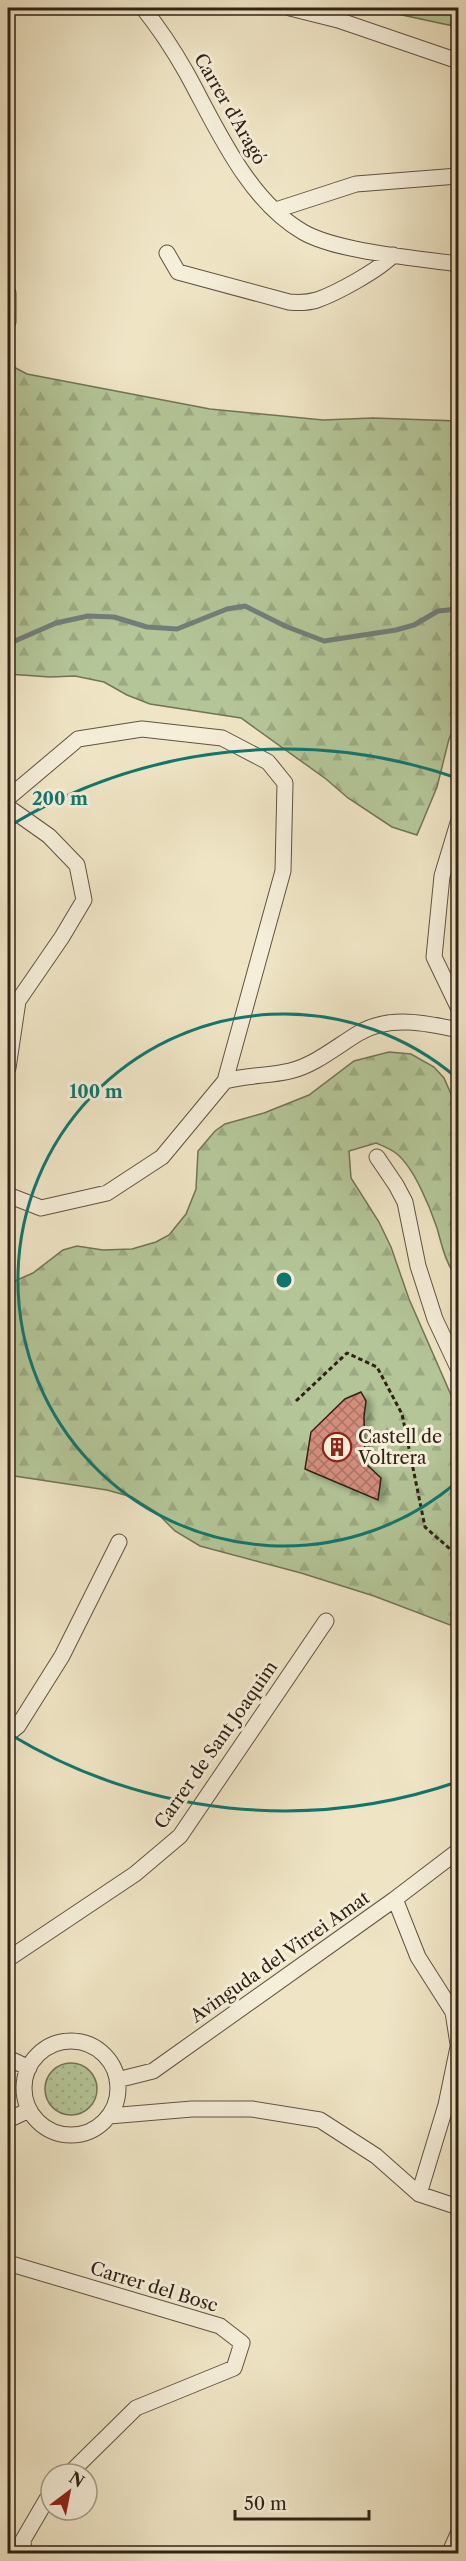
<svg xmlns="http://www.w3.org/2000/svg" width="466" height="2561" viewBox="0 0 466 2561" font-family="'Libre Caslon Text',serif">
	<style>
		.forest { fill: url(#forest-firs); stroke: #727456; stroke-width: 1.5 }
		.garden { fill: url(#garden-dots); stroke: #727456; stroke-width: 1.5 }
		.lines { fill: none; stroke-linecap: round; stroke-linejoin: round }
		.stream { stroke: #717f7a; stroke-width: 5 }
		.building { fill: url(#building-cross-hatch); stroke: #302215; stroke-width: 1.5; filter: url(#shadow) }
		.street-casing { stroke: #605341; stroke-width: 17 }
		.path { stroke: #302215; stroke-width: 3; stroke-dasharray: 4.5 3; stroke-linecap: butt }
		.street { stroke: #f5eed9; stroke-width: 15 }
		.ring { fill: none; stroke: #0f766e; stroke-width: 3 }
		.labels { text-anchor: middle; stroke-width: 6; stroke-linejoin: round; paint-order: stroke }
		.street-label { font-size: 18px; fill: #302215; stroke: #f5eed9 }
		.poi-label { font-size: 18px; fill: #302215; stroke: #f5eed9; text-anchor: start }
		.centre { fill: #0f766e; stroke: #f5eed9; stroke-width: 3 }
		.ring-label { font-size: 18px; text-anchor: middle; font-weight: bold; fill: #0f766e; stroke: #f5eed9; stroke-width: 6; stroke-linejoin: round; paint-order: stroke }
	</style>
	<defs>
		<pattern id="forest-firs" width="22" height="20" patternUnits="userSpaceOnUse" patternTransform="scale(1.5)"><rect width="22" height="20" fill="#b4c698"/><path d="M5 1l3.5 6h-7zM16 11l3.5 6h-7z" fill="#9baa82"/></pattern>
		<pattern id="garden-dots" width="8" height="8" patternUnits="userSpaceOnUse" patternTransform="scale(1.5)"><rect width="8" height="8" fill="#b4c698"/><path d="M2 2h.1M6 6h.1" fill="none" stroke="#9baa82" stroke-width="1.8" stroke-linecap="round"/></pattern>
		<pattern id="building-cross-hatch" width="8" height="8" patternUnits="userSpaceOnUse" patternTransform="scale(1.5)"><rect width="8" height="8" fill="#d28d7b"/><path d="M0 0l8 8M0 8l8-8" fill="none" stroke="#ab7364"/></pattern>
		<filter id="shadow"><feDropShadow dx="6" dy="4" stdDeviation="3" flood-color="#0004"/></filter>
	</defs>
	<rect width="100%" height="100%" fill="#efe5c5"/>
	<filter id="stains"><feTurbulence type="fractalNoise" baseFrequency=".00333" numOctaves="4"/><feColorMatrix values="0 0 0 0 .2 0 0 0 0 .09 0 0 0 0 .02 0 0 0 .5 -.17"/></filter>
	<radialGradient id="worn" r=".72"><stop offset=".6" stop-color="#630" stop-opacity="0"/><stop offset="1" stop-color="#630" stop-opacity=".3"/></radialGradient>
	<path class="forest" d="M390 8H458V27L393 13Z
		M8 364 27 374 210 409 323 420 373 418 458 421V718L449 739 437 787 417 835 392 827 348 798 326 779 241 718 150 704 127 695 104 682 75 676 50 677 8 674Z
		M389 1052 411 1054 434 1067 444 1078 458 1110V1279C446 1265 442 1246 437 1228 430 1207 414 1168 397 1154 391 1149 383 1146 376 1143L349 1151 351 1178 379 1222 391 1247 409 1299 458 1411V1628L374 1596 301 1573 200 1546 175 1531 156 1512 132 1497 107 1490 8 1475V1284L33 1273 63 1250 77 1246 103 1250 132 1249 156 1242 169 1235 186 1214 196 1189 198 1151 215 1131 225 1124 264 1113 309 1095 354 1061Z"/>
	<path class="garden" d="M45 2089a26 26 0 1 1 52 0a26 26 0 1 1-52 0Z"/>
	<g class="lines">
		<path class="stream" d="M8 644 56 623 88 616 114 617 147 627 177 629 227 609 245 606 285 626 324 641 396 630 414 625 438 611 458 609"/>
	</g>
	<path class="building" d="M361 1392 366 1401 364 1416 365 1463 381 1478 378 1500 305 1469 311 1432 345 1399Z"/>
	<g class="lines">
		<g class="street-casing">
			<path id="street" d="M143 8C159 28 173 49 186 72 216 126 247 200 303 232 338 252 417 258 458 264
				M290 8 338 20 458 61
				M276 210 356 184 458 176
				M167 253 178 272 289 302C299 303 307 303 317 300 337 293 379 270 393 255
				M8 293V322
				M8 798 78 739 142 729 222 738 268 762 285 783 283 871 225 1081 162 1157 107 1193 41 1208 8 1195
				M8 807 49 836 77 865 84 900 62 937 18 1001 8 1068
				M458 823 442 876 434 957 458 1007
				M225 1081C247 1075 269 1076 290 1071 315 1065 337 1046 359 1033 389 1015 427 1023 458 1030
				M377 1157 396 1185 405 1202 418 1266 435 1319 458 1368
				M8 1734 18 1726 62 1656 119 1542
				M395 1899 418 1957 453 2012 458 2044
				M8 1959 135 1874 180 1836 326 1621
				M24 2088a47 47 0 1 1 94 0a47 47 0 1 1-94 0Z
				M8 2058 29 2068
				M117 2080 153 2071 395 1899 458 1851
				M109 2116 192 2109H252L320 2120 376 2156 419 2194 458 2207
				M8 2120 29 2110
				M419 2194 446 2105 458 2047
				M8 2263 220 2326 242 2343 234 2368 136 2408 69 2474
				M24 2554 23 2540 51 2492
				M449 2554 458 2534"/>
		</g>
		<path class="path" d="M296 1401 347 1353 377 1367 402 1414 425 1527 458 1556"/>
		<use href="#street" class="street"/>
	</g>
	<g class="ring">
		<path d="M457 1482A266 266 0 1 1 457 1078"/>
		<path d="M457 1782A531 531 0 0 1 11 1735M11 825A531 531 0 0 1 457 778"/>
	</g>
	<defs>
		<g id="building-ring" transform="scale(1.5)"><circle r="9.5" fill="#f5eed9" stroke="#8f2418" stroke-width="1.5"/><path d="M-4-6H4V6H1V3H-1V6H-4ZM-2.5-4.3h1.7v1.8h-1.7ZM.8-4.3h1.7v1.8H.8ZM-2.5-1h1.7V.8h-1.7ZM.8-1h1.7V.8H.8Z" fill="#8f2418"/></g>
	</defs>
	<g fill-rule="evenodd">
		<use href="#building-ring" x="337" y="1447"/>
	</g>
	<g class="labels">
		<g class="street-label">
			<text transform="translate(230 109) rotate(60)" y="6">Carrer d'Aragó</text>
			<text transform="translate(216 1745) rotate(-55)" y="6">Carrer de Sant Joaquim</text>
			<text transform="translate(280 1957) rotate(-35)" y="6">Avinguda del Virrei Amat</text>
			<text transform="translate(154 2287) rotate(17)" y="6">Carrer del Bosc</text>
		</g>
		<g class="poi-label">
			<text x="358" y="1443">Castell de<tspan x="358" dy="21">Voltrera</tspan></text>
		</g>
	</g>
	<circle cx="284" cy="1280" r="9" class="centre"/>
	<g class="ring-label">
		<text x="60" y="805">200 m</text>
		<text x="96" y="1098">100 m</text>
	</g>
	<rect width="466" height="2561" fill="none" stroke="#efe5c5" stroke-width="30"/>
	<rect x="9" y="9" width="448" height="2543" fill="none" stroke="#302215" stroke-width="3"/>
	<rect x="15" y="15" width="436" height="2531" fill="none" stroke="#302215" stroke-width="1.5"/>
	<g transform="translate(69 2492) rotate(32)"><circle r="28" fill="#f5eed9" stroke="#a69c8b" stroke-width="1.5"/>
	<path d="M0-4.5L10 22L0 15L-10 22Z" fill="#8f2418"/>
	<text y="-9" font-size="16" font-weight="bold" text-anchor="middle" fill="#302215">N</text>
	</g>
	<path d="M235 2510v9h134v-9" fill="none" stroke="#302215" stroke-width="3"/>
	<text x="244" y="2510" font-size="18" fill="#302215" stroke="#f5eed9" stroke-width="4.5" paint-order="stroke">50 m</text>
	<rect width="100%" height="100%" filter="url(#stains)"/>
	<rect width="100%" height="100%" fill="url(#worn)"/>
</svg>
